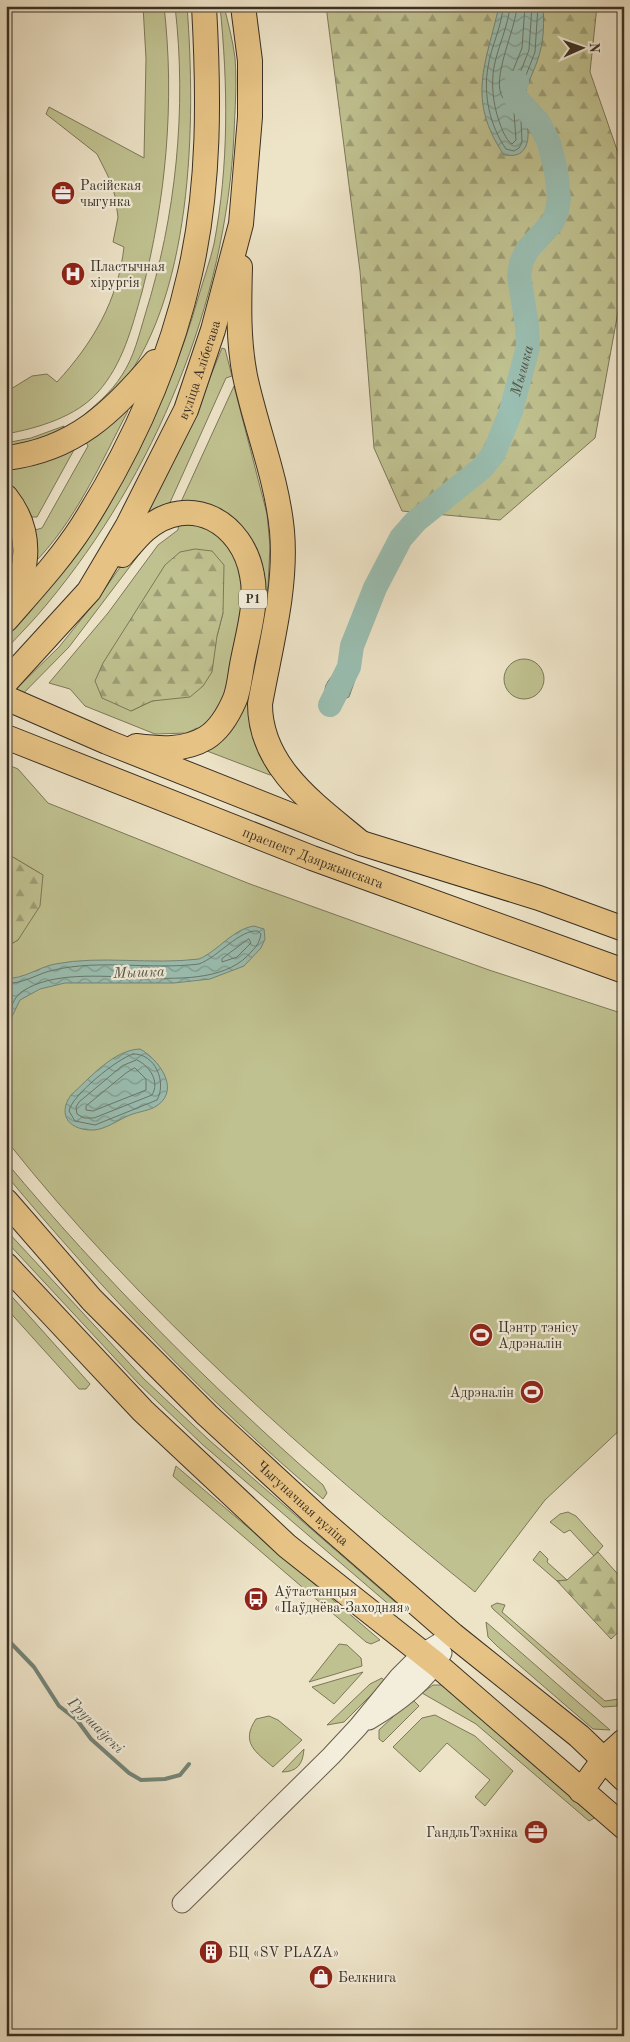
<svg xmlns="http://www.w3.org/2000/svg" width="630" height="2042" viewBox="0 0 630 2042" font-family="'Old Standard TT',serif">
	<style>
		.green { fill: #c0c190; stroke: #7d785a; fill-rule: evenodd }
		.forest { fill: url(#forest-firs); stroke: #7d785a }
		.water { fill: url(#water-waves); stroke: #748579 }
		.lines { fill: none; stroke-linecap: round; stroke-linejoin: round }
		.shore { stroke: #6a776a; stroke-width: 1 }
		.stream { stroke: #748579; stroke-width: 4 }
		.river { stroke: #9abeb1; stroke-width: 24 }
		.minor-casing { stroke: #675d4d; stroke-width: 21 }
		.major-casing { stroke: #3a3024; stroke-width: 26 }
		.minor { stroke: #f3eddb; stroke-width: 19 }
		.major { stroke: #e6c284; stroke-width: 24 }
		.labels { text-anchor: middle; stroke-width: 4.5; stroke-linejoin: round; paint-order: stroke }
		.shield { fill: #f3eddb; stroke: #72695b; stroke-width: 1 }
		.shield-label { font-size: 12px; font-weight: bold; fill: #3a3024 }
		.poi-label { font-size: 14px; fill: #3a3024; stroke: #f3eddb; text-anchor: start }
		.street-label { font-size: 14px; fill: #3a3024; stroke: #f3eddb }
		.water-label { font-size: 15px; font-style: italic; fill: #525447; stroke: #f3eddb }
	</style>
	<defs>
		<pattern id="forest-firs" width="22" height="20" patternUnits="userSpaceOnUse" patternTransform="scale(1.25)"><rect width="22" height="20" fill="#c0c190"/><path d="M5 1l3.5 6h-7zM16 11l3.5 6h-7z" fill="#9d9d75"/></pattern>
		<pattern id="water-waves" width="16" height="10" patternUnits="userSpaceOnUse" patternTransform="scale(1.25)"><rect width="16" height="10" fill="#9abeb1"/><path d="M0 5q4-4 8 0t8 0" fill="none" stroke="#7f9b90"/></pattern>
	</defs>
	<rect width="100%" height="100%" fill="#ede3c7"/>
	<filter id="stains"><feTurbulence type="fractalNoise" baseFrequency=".004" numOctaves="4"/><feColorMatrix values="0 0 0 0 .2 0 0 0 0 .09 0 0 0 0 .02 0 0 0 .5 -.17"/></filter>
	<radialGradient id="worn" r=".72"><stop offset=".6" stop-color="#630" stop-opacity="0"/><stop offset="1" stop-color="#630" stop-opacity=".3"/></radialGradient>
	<path class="green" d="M143 6H164C175 102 166 199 142 292 132 327 123 364 98 392 76 417 38 428 6 434V392L32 376 47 374 57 382C93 343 118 300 124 247L113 242 118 217 115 196 108 176 97 154 46 114 49 107 144 158 146 59Z
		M175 6H187C196 121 194 303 114 394 104 405 89 413 77 421 93 407 111 393 122 375 134 357 139 335 145 315 176 216 187 109 175 6Z
		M220 6H224C228 23 233 41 235 58 237 83 235 109 234 134 226 303 155 474 47 604 34 620 20 634 6 649V637C98 542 163 421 199 295 204 278 210 261 214 244 229 165 228 85 220 6Z
		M222 348 225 349 232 376 226 378 168 507 143 514 198 407Z
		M234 386 267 514 270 546 268 586 253 689 273 773 270 775 207 751 222 737 260 566 180 504Z
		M125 405 128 411C100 464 75 523 32 565L37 551 35 530 42 528 88 446 85 440Z
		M64 426V431L6 449V443L31 438Z
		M75 448 37 517H32L24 502 6 486V465Z
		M179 520 217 527 247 578 224 706 199 731 197 728 187 733 155 734 85 706 70 689 49 683 108 613 158 545 178 530ZM223 613 217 636 169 698 152 701 131 711Z
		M150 540 69 647 6 711V699L59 647 96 601 136 545Z
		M504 679a20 20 0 1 1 40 0a20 20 0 1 1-40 0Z
		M6 764 18 769 48 803 250 884 489 970 624 1014V1426L545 1500 475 1592C309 1458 139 1308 6 1140V947L18 940 43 875 6 853Z
		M6 1162C103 1278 210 1386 323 1485L327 1493 323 1499C208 1402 103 1291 6 1175Z
		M6 1230 144 1379 209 1440 402 1608 399 1613 203 1445 138 1383 6 1241Z
		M6 1290 90 1384 86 1389H79L6 1308Z
		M176 1466 380 1640 371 1644 366 1642 173 1476Z
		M568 1512 576 1516 603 1546 594 1556 570 1530 564 1533 550 1522 560 1514Z
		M540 1551 548 1559 547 1562 567 1580 557 1581 533 1560Z
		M497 1603 505 1605 502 1612 605 1701 619 1699 617 1706 603 1707 493 1609 491 1606Z
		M486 1622 610 1730 593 1729 497 1646 488 1637Z
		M339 1644 347 1645 361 1658 362 1666 309 1682Z
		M363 1672 334 1704 312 1687Z
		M382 1678 385 1681 344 1722 327 1725 370 1684Z
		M433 1685H443L598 1816 589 1821 476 1724 422 1693Z
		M412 1699 419 1706 383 1742 379 1739V1730Z
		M435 1715 475 1736 513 1771 485 1806 475 1797 490 1780 447 1743 420 1772 393 1747 422 1718Z
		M269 1716 278 1720 302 1740 273 1767C256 1752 240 1743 256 1719Z
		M304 1749C303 1764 297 1772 282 1772Z"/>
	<path class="forest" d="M326 6H597L590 72 624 170V279L595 438 500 520 402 511 374 448 360 271Z
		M195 549 212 551 224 565 223 613 217 636 212 672 203 686 190 697 152 701 131 711 102 698 95 681 103 663 165 565 180 552Z
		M6 853 43 875 40 906 18 940 6 947Z
		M598 1552 624 1581V1627L611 1639 557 1581 567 1580Z"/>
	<path class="water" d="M499 6H543C544 22 544 37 540 52 536 69 526 83 524 100 523 114 532 132 526 146 521 156 514 156 504 155 466 99 486 64 499 6Z
		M350 646 354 649 353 664 355 680 349 697 339 701 336 707 327 704C329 697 325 696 325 689 326 681 333 676 337 669 343 661 340 652 350 646Z
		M254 926 264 929 265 939 261 948 244 966 210 979 174 983H65L40 989 20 1000 6 1029V978C22 980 39 967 55 964 101 955 151 965 199 959 218 951 233 929 254 926Z
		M140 1049C157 1058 181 1088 158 1105 150 1111 140 1111 130 1115 118 1120 106 1129 94 1130 71 1131 56 1116 71 1095 90 1078 113 1050 140 1049Z"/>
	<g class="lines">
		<path class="shore" d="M503 6C502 27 491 46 488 67 483 95 490 126 506 149L514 151 519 148 522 142 520 99 523 83 535 52 538 6
			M510 6C508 27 498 46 494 67 491 84 493 104 499 121 502 129 505 139 512 144L516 140 513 98 517 81 529 50 532 6
			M517 6C516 29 490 80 503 98L506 97 510 78 522 48 525 6
			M347 666C354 679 348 694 334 697L331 692 333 683Z
			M249 939 251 943 237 957 222 962V959Z
			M6 983C22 985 38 973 54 970 101 959 151 970 199 964 218 957 240 929 258 931L261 934C260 941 257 946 252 951 206 1007 81 953 23 991 13 997 11 1009 6 1020
			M133 1054C155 1053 167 1082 157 1100L95 1125 75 1121 69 1111C71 1096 118 1058 133 1054Z
			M137 1060C150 1066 160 1082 152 1095L94 1118H84L77 1114 76 1107 79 1102 122 1066Z
			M135 1068 146 1079V1090L93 1111 86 1110V1106L126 1073Z"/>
		<path class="stream" d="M6 1638 34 1667 59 1706 77 1720 91 1739 129 1773 141 1780 165 1779 180 1775 189 1764"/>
		<path class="river" id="s1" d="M330 705 349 667 352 646 375 588 401 538 416 521 482 468 494 453 511 411 528 347 527 326 519 276 521 263 527 250 552 223 557 211 559 198 556 171 549 143 539 123 515 97 514 88 517 82"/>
		<g class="minor-casing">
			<path id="minor" d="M369 1720C397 1703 426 1682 442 1653
				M182 1903 331 1756 358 1727 399 1677 423 1653 453 1635"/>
		</g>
		<g class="major-casing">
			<g id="major">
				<path d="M240 267C239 304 238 340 245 376 256 428 277 478 282 531 287 588 270 648 260 704 260 768 317 806 361 843"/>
				<path d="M6 458C74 450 113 412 155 362"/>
				<path d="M6 497C33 531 29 568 11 605"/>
				<path d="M122 555C129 547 137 537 145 530 190 491 243 523 252 575 258 604 247 637 242 665 240 676 239 689 235 699 229 713 219 730 206 738 184 751 160 749 136 746"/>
				<path d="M6 620C32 590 60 560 82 526 131 449 170 362 190 273 210 186 209 95 204 6"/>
				<path id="s2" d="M6 682 89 591 127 527 186 410 213 330 241 224 250 117V61L243 6"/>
				<path d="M6 698 107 742 361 843 539 898 624 929"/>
				<path id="s3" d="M6 737 312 858 624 971"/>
				<path id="s4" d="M6 1201 92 1300 207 1415 320 1519 453 1635 579 1736 624 1779"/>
				<path d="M6 1265 143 1411 287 1546 436 1664 624 1827"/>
				<path d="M581 1791 604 1759 624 1741"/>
			</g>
		</g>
		<use href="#minor" class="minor"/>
		<use href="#major" class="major"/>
	</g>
	<defs>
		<g id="office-disc" transform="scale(1.25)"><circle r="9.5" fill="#8f2418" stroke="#f3eddb"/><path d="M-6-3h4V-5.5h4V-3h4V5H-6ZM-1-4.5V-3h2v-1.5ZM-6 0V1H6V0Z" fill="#fff"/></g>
		<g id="hospital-disc" transform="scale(1.25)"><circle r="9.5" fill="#8f2418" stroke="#f3eddb"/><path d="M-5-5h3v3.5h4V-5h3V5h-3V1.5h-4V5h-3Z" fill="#fff"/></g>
		<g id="stadium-disc" transform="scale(1.25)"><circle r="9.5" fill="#8f2418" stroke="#f3eddb"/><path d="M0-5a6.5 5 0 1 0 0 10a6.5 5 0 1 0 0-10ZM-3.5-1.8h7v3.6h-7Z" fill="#fff"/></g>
		<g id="bus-disc" transform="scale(1.25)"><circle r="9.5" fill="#8f2418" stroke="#f3eddb"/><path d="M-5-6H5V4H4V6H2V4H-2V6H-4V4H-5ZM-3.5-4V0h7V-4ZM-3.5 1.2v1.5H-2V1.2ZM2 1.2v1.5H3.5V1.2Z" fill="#fff"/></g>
		<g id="building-disc" transform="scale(1.25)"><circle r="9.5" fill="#8f2418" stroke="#f3eddb"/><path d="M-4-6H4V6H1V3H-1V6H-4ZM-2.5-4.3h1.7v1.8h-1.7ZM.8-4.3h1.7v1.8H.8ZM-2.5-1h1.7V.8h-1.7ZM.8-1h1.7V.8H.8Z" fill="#fff"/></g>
		<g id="shop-disc" transform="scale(1.25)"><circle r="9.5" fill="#8f2418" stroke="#f3eddb"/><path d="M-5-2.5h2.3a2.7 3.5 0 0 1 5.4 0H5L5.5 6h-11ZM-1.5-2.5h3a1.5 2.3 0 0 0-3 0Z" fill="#fff"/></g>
	</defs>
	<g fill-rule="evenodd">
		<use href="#office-disc" x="63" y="193"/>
		<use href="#hospital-disc" x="73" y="274"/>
		<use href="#stadium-disc" x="481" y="1335"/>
		<use href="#stadium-disc" x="532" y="1392"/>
		<use href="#bus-disc" x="256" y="1599"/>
		<use href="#office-disc" x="536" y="1832"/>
		<use href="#building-disc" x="211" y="1952"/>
		<use href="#shop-disc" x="321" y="1977"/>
	</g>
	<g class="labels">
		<rect class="shield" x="239" y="589.5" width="28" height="19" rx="4"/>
		<g class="shield-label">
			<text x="253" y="603">Р1</text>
		</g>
		<g class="poi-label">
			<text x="80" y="190">Расійская<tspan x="80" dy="16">чыгунка</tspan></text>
			<text x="90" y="271">Пластычная<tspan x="90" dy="16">хірургія</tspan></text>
			<text x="498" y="1332">Цэнтр тэнісу<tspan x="498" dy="16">Адрэналін</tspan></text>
			<text x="514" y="1397" text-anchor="end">Адрэналін</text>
			<text x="274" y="1596">Аўтастанцыя<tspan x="274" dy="16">«Паўднёва-Заходняя»</tspan></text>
			<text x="518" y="1837" text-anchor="end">ГандльТэхніка</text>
			<text x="228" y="1957">БЦ «SV PLAZA»</text>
			<text x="338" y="1982">Белкнига</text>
		</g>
		<g class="street-label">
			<text dy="5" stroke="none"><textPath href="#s2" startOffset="371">вуліца Алібегава</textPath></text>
			<text dy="5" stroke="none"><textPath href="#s3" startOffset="330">праспект Дзяржынскага</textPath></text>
			<text dy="5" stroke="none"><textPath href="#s4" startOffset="424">Чыгуначная вуліца</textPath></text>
		</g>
		<g class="water-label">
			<text dy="5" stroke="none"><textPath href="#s1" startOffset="396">Мышка</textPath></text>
			<text transform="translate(139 972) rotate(-2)" y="5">Мышка</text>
			<text transform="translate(96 1725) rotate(45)" y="5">Грушаўскі</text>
		</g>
	</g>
	<rect width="630" height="2042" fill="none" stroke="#ede3c7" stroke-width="25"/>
	<rect x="8" y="8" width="615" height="2027" fill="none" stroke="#3a3024" stroke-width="2.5"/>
	<rect x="12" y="12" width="605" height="2017" fill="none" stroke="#3a3024"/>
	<g transform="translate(582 48) rotate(88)" stroke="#f3eddb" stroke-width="4" paint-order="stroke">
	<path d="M0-4L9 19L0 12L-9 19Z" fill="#3a3024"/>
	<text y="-8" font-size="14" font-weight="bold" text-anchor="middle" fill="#3a3024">N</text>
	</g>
	<rect width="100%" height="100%" filter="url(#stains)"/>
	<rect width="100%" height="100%" fill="url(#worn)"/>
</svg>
